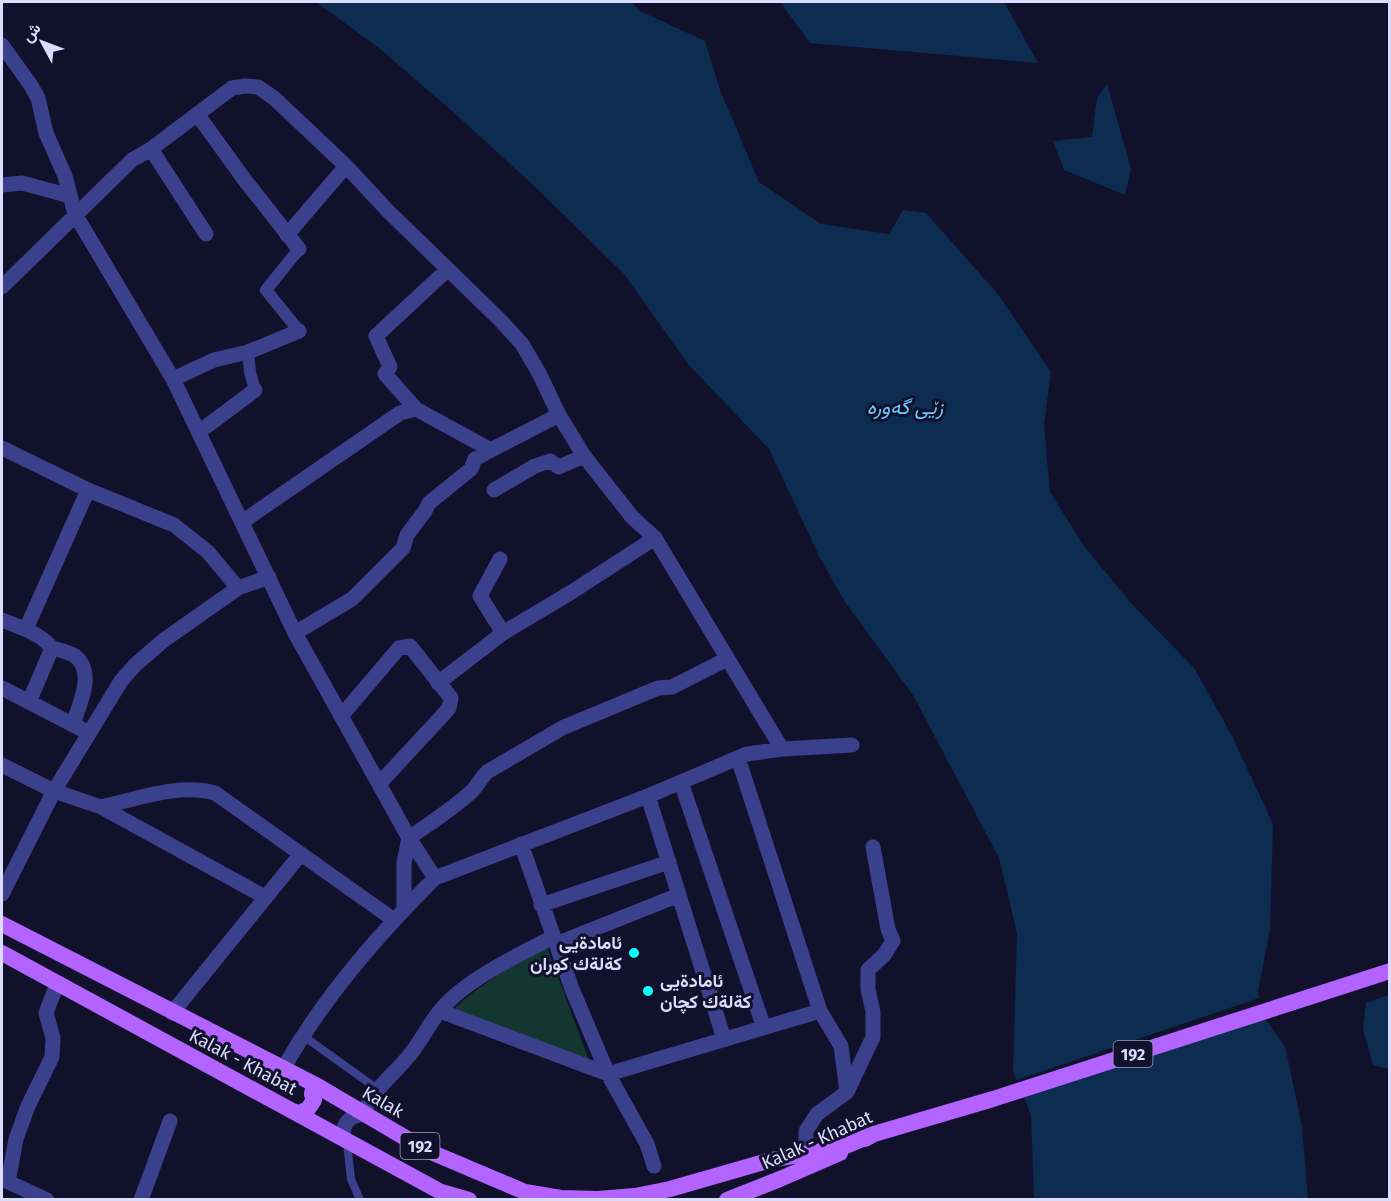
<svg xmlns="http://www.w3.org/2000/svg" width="1391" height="1201" viewBox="0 0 1391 1201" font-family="'Fira Sans',Vazirmatn,sans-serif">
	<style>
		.green { fill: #133631 }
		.water { fill: #0c2c50 }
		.pier { fill: #12112c }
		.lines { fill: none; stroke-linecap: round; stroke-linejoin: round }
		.service { stroke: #3b408c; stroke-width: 8 }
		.pedestrian { stroke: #3b408c; stroke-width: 12 }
		.minor { stroke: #3b408c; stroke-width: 15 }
		.primary { stroke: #b363ff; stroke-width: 16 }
		.poi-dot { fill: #08fffd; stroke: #12112c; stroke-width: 2 }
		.labels { text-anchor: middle; stroke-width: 6; stroke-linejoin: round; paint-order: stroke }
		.shield { fill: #12112c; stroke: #9f9fc0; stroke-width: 1.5 }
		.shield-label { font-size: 16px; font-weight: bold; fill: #dcdcff }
		.poi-label { font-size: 18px; font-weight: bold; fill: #dcdcff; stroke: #12112c; text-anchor: end }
		.street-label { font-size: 18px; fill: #dcdcff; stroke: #12112c }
		.water-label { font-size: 20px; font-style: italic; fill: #6acaff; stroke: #12112c }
	</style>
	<rect width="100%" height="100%" fill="#12112c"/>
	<path class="green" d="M547 947 591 1066 449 1014C478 985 511 966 547 947Z"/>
	<path class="water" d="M316 2H631L640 11 705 41 720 90 759 182 821 224 889 234 903 210 926 213 997 293 1051 372 1044 425 1050 492 1084 546 1130 602 1194 668 1232 736 1273 824 1270 930 1258 991 1261 1013 1285 1046 1302 1126 1308 1199H1034L1031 1115 1013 1071 1017 933 999 858 913 695 845 602 820 558 769 449 688 364 624 274 531 183 452 111 379 48Z
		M780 2H1004L1038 63 810 43Z
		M1107 84 1131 169 1125 195 1064 170 1053 141 1092 137 1097 98Z
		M1389 995H1390L1389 1069 1373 1065 1363 1029 1366 1003Z"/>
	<path class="pier" d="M1262 997 1263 1011 1018 1091 1014 1081Z"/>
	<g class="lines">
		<path class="service" d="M302 1035 376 1088
			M347 1143 351 1179 360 1200"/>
		<path class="pedestrian" d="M299 331 266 290 299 249
			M248 352 250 372 255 390"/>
		<path class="minor" d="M2 45 30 84 38 98 46 133 65 176 75 214 173 379 295 633 409 838 435 878C377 936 323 998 283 1069
			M197 114 244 179 299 249
			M151 149 206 234
			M2 185 22 183 70 196
			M287 235 346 166
			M2 287 132 160 151 149 232 88 245 86 258 87 274 98 346 166 388 211 500 320 522 344 539 373 559 415 584 456 632 517 655 538 782 749
			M173 379 214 360 248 352 299 331
			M416 409 385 374 390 367 376 336 447 270
			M199 432 255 390
			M2 448 88 490 174 525 208 552 238 588
			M494 490 535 466 550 461 559 467 584 456
			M242 522 400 413 416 409 491 450 559 415
			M500 559 480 596 503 633
			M2 620C19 627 40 633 52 648L29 702
			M26 629 88 490
			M295 633 352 599 403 548 407 535 425 511 429 503 471 469 475 459 491 450
			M52 648C59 650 69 652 75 656 96 673 79 704 73 725
			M438 683 503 633 570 593 655 538
			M2 688 89 733
			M342 715 399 648 410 646 451 698 449 708 442 716 379 784
			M738 758 820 1011 841 1046 847 1092 817 1114 806 1131V1153
			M2 765 54 791 101 807 265 897
			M681 782 764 1028
			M648 796 724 1039
			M101 807C138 799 178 783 215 793L394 920
			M521 844 572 989 608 1074 647 1144 654 1166
			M435 878 648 796 747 754 782 749 852 745
			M2 894 54 791 121 681 135 665 164 640 238 588 269 577
			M541 905 669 862
			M404 908V863L409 838C430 823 453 809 472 791 478 785 481 778 487 772L562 728 658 688 672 687 727 659
			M556 944 679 895
			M440 1011 608 1074 820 1011
			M172 1013 300 855
			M847 1092 873 1037V1012L868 989V970L884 955 893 941 888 929 873 847
			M347 1141 343 1137C343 1122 349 1117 363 1114 373 1090 391 1077 408 1057 420 1043 427 1027 439 1012 464 980 517 956 553 937
			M2 1179 47 1200
			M8 1182 16 1139 28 1106 52 1057 53 1038 46 1013 57 984
			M141 1200 170 1121"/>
		<path class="primary" d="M2 924 314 1084 426 1150 525 1192 561 1198 598 1199 635 1196 670 1189 771 1160 843 1147 874 1134
			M2 953 441 1192 469 1200
			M292 1111 299 1113 308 1109 314 1100 312 1094 314 1084
			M865 1139 874 1134 993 1099 1390 971
			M727 1200 780 1179 840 1153"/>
	</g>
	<g class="poi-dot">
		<circle cx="634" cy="953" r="6"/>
		<circle cx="648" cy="991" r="6"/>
	</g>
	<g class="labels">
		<g class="shield">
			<rect x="1113.5" y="1041" width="39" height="26" rx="4.5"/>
			<rect x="400.5" y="1133" width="39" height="26" rx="4.5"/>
		</g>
		<g class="shield-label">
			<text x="1133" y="1060">192</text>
			<text x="420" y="1152">192</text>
		</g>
		<g class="poi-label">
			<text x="622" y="949">ئامادةيى<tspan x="622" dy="21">كةلةك كوران</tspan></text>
			<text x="660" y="987" text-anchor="start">ئامادةيى<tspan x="660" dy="21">كةلةك كچان</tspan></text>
		</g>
		<g class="street-label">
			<text transform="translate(243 1062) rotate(28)" y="6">Kalak - Khabat</text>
			<text transform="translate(383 1102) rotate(30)" y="6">Kalak</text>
			<text transform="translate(817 1140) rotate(-24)" y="6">Kalak - Khabat</text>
		</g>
		<g class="water-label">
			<text x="905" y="414">زێی گەورە</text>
		</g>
	</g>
	<rect width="1391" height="1201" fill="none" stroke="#dcdcff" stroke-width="6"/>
	<g transform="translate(42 42) rotate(311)" stroke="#12112c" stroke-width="4.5" paint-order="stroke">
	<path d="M0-4.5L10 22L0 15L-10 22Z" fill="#dcdcff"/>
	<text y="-9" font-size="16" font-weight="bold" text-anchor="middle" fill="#dcdcff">ش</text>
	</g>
</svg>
